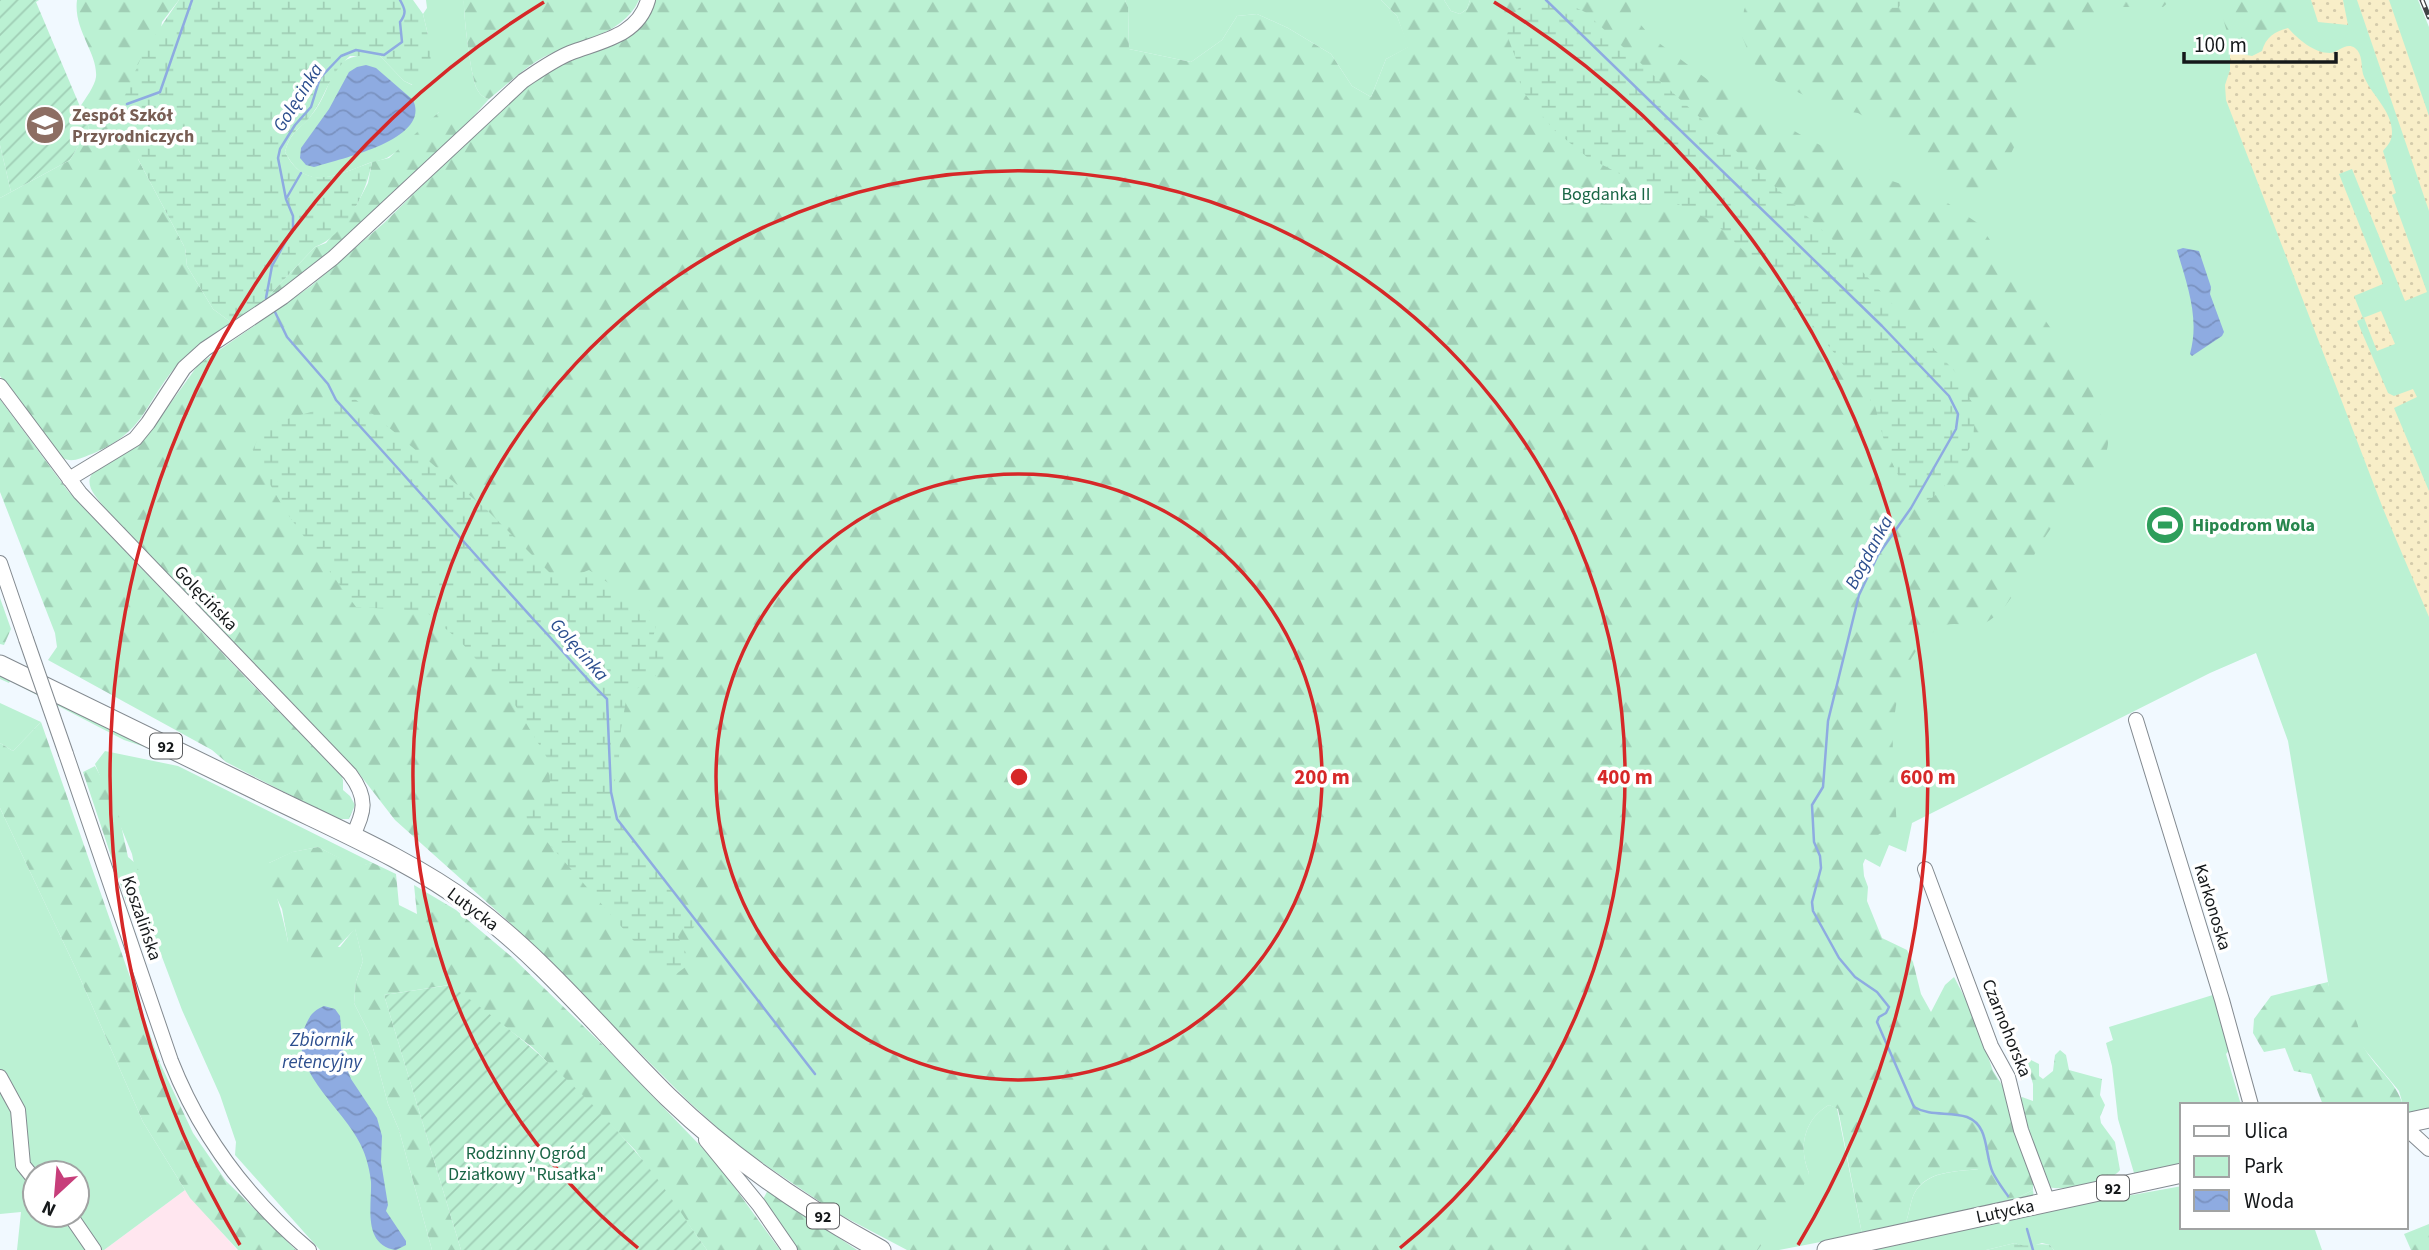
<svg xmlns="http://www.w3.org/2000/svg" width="2429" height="1250" viewBox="0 0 2429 1250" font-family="'Source Sans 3',sans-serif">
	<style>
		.commercial { fill: #ffe6ef }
		.green { fill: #bbf1d3; fill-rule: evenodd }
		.forest { fill: url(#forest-firs) }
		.wetland { fill: url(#wetland-marsh) }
		.sand { fill: url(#sand-dots) }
		.garden { fill: url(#garden-furrows) }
		.water { fill: url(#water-waves) }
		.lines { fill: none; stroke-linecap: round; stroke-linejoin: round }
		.stream { stroke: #8eabe1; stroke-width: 2.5 }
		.minor-casing { stroke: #838a90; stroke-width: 16 }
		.major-casing { stroke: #838a90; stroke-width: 21 }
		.minor { stroke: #fff; stroke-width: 14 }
		.major { stroke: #fff; stroke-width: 19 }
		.rail-casing { stroke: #404346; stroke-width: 5 }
		.rail { stroke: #fff; stroke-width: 2.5; stroke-dasharray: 8; stroke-linecap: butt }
		.minor-bridge-casing { stroke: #838a90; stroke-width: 16; stroke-linecap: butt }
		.minor-bridge { stroke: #fff; stroke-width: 14 }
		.ring { fill: none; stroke: #d62828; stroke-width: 3.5 }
		.labels { text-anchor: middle; stroke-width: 7; stroke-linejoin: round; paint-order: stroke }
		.shield { fill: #fff; stroke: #5b5d5f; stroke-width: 2 }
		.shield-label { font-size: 16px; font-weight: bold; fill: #15181a }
		.education-label { font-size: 18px; font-weight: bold; fill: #785e54; stroke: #fff; text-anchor: start }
		.park-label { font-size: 18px; fill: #1a6646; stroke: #fff }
		.leisure-label { font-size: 18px; font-weight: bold; fill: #27864d; stroke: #fff; text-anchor: start }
		.street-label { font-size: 18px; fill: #15181a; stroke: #fff }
		.water-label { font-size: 19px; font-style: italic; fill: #2c4e8e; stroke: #fff }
		.centre { fill: #d62828; stroke: #fff; stroke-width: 3.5 }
		.ring-label { font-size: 21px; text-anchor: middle; font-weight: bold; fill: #d62828; stroke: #fff; stroke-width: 7; stroke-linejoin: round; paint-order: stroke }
	</style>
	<defs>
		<pattern id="forest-firs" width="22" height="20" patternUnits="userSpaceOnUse" patternTransform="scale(1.75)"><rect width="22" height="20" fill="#bbf1d3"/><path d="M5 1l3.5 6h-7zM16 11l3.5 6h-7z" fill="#a0ceb5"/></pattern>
		<pattern id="wetland-marsh" width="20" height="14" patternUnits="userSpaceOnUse" patternTransform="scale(1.75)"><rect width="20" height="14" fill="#bbf1d3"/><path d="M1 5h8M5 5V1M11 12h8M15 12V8" fill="none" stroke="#a0ceb5"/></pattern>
		<pattern id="sand-dots" width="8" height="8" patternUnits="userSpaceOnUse" patternTransform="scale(1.75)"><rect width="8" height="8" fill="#f8eec8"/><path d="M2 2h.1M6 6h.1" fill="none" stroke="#d4cbab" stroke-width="1.8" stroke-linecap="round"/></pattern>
		<pattern id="garden-furrows" width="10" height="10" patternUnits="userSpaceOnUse" patternTransform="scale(1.75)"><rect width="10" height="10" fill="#bbf1d3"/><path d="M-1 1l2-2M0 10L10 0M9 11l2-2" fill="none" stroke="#a0ceb5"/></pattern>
		<pattern id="water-waves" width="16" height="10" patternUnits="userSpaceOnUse" patternTransform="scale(1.75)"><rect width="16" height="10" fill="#8eabe1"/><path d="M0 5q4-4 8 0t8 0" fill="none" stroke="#7a92c0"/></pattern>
	</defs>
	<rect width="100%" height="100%" fill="#f1f9ff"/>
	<path class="commercial" d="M185 1190 237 1250H104Z"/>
	<path class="green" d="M426 0H464C463 13 471 79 477 89 480 95 483 97 489 99L463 128 439 112C424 127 408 145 390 156 383 161 372 161 364 165 331 178 305 190 285 152 291 131 297 132 310 117 338 86 323 50 380 56L404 81 412 85 428 35 423 14 427 8Z
		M1125 0H1381L1397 16 1409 47 1386 59 1371 97 1352 86 1331 54 1288 28 1257 14 1237 16 1222 40 1191 62 1129 49 1128 8Z
		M1444 0H1470L1467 9 1460 14 1451 11Z
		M1475 0H2418L2429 27V1114H2406V1105H2403L2399 1091 2365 1050 2330 994 2288 741 2256 653 2210 673 1912 823 1906 852 1889 845 1880 867 1858 855 1773 1110 1772 1229 1809 1173C1798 1148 1804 1119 1829 1105L1837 1108 1862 1234 1779 1250H1758L1770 1230 1623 1250H1550Z
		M0 145 11 192 0 198Z
		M0 671 157 751 124 740 10 681 9 683 0 679Z
		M0 703 41 722 13 751 0 743Z
		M105 751 178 766 373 863 356 867 318 847 293 852 269 863C274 891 283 915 288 942L340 947 355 928 363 961 356 981 354 1003 369 1033 388 1104 399 1130 432 1250H320L235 1155 236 1142 220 1095 182 1010 142 904 132 854 95 764Z
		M0 808 76 969 143 1122 185 1190 104 1250H17L21 1212 0 1214ZM35 1173H77V1215H35Z
		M2216 994 2231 1048 2226 1054 2241 1105H2182V1163L2134 1173 2118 1119 2112 1066 2106 1043 2113 1040 2109 1027Z
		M1979 1169 2019 1197 2033 1190 2034 1198 1905 1225C1909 1215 1910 1203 1914 1194 1927 1170 1956 1172 1979 1169Z
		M2182 1186V1227H2314L2322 1250H2054L2050 1245 2042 1243 2026 1248 2015 1243 1986 1250H1863L2028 1214Z"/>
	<path class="forest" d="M77 0H179L162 22 138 159 185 248 187 266 213 309 232 323C213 334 186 353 173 370 142 409 144 432 92 454 78 459 69 465 58 454L0 376V198L70 160 89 128 80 107C85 99 95 86 96 77 98 53 73 30 77 0Z
		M464 0H639C621 39 570 40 537 61 520 72 505 86 489 99 483 97 480 95 477 89 471 79 463 13 464 0Z
		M653 0H1125L1128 7 1129 49 1191 62 1222 40 1237 16 1257 14 1288 28 1331 54 1352 86 1371 97 1386 59 1408 47 1397 16 1381 0H1444L1451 11 1460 14 1467 9 1470 0H1630L1631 13 1651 37 1712 83 1808 139 1892 181 1937 196 1979 224 2089 384C2094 400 2109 430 2108 444 2106 463 2088 479 2077 493 2064 510 2051 527 2040 545 2024 570 2013 609 1985 623 1975 628 1965 624 1954 624 1934 624 1916 648 1908 665 1885 717 1894 773 1897 828L1879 834 1871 845 1863 864 1864 876 1868 887 1867 901 1882 938 1907 950 1913 962 1921 994 1931 1012 1945 985 1954 977 1973 1013 1993 1071 2004 1088 2011 1118 2033 1176V1190L2019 1197 1992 1200 1978 1169C1956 1172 1926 1170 1914 1194 1910 1203 1909 1215 1905 1225L1862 1234 1838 1109 1829 1105C1804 1119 1798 1148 1809 1173 1799 1202 1775 1224 1758 1250H1611L1619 1211 1582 1250H907L835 1212 767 1166 732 1141 688 1101 509 922 395 820 357 771 105 508C95 496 81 482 96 470L144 440 198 365 311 286 384 223 505 104 538 78 568 61 598 51 621 40Z
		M1748 0H2171L2163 7H2110L2092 17 2058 53 2032 72 2020 96 2022 131 1997 182 1983 197 1963 194 1921 161 1893 133 1858 113 1831 109 1776 81 1753 63 1741 34 1744 10Z
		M2219 0H2295L2296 22 2265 40 2262 51 2252 56C2226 51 2225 22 2219 0Z
		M439 112 456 113 466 123 463 128 328 258 255 310 315 247 326 243 356 206 368 183 372 162 389 158Z
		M0 399 68 491 268 701 340 772 343 780V790L350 796 355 805 349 819H340L327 814 226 762 212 750 48 660 57 647 55 633 0 492Z
		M0 598 11 629 4 645 0 644Z
		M41 722 160 1063 193 1133 226 1181 296 1250H238L190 1198 143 1122 76 969 0 808V743L13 751Z
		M95 766 117 807 128 857 135 863 140 873 136 912 143 932 141 934 128 907 83 772Z
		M318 847 356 866 373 863 396 874 399 905 417 914 414 885 456 910 513 958 608 1050 717 1163 780 1250H707L635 1150 601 1115 532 1047 449 985 384 995 461 1250H432L399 1130 388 1104 369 1033 354 1003 356 981 363 961 355 929 326 959 308 963 294 954 288 942 282 909 269 882V863L292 852Z
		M2328 982C2332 1002 2338 998 2350 1011 2361 1022 2358 1039 2366 1051 2379 1071 2396 1082 2403 1105H2323L2311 1074 2294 1071 2285 1048 2264 1052 2253 1033 2254 1019 2271 996Z
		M2060 1050 2066 1055 2069 1070 2102 1079 2100 1095 2105 1105 2100 1117 2101 1123 2115 1142 2120 1170C2112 1182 2060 1193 2046 1186L2016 1101 2022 1097 2033 1101V1084L2027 1063 2031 1060 2039 1064V1076L2043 1079 2053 1071 2055 1055Z
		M768 1190 857 1250H797L762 1201Z
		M2429 1224V1250H2411L2404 1234Z"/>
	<path class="wetland" d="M179 0H413L423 14 428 35 431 62 425 77 413 85 404 81 380 56H350C328 74 327 96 310 117 298 132 291 130 285 152 306 193 337 175 372 162 367 192 345 236 315 247L255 310 232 323 213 309 187 266 185 248 138 159 126 125 123 100 143 53Z
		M1536 0H1559L1585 12 1834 241 1960 377 1975 409 1973 443 1941 491 1924 504 1910 500 1887 452 1875 406 1791 297 1715 223 1587 157 1553 129 1521 89 1516 59 1507 35 1513 15 1523 3Z
		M1868 0H1905L1898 8 1878 10Z
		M355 399 487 510 559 582 589 570 658 616 653 638 666 659 654 678 627 695 621 729 618 771 611 792 617 819 697 922 692 930 673 927 691 963 668 980 521 812 550 786 549 761 512 700 460 641 425 611 356 607 286 512 252 453 263 426Z
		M2015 1243C2029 1249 2036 1242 2050 1245L2054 1250H1986Z"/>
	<path class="sand" d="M2311 0H2343L2348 25 2318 22Z
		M2357 0H2389L2429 116V211Z
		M2288 28C2298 39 2314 53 2330 53 2339 52 2346 42 2355 48 2363 54 2361 66 2363 74 2370 94 2392 110 2392 132 2392 141 2388 145 2383 151L2396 193 2392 195 2427 292 2405 301 2352 169 2339 174 2383 284 2354 296 2363 318 2381 311 2395 344 2377 351 2364 318 2357 321 2388 393 2394 396 2413 389 2417 397 2394 408 2429 491V617L2384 511 2226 100 2225 85 2230 70V43L2242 54 2252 56 2262 51C2266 37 2274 32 2288 28Z"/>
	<path class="garden" d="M0 0H39L36 2 89 128 70 160 11 192 0 145Z
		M450 985C517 1032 580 1087 634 1150 661 1180 683 1217 707 1250H461L384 995Z"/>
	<path class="water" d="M366 65 376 68 413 100C432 140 338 159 314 167L306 165 300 158 301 148 329 109 349 72 357 67Z
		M2183 248 2199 251 2211 287 2210 294 2224 332 2222 336 2192 356 2190 354C2200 318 2187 285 2177 250Z
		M324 1006 335 1009 340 1016 344 1061 351 1079 377 1118 382 1136 381 1162 388 1205 386 1211 406 1241V1245L396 1250C362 1245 372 1205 371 1182 370 1172 367 1159 363 1150 349 1112 288 1072 304 1029 309 1017 312 1011 324 1006Z"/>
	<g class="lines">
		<path class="stream" d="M1546 0 1882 326 1949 396 1958 414 1956 429 1911 508 1878 555 1859 595 1828 721 1823 787 1812 805 1814 842 1820 856 1821 868 1812 902 1813 911 1839 958 1855 977 1877 992 1889 1007 1886 1013 1879 1017 1877 1022 1914 1107C1931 1117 1949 1111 1967 1117 1990 1126 1984 1154 1993 1173 1997 1181 2003 1189 2008 1196
			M127 104 160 92 192 0
			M286 199 301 173
			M266 298 272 266 293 228V216L286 199 278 158 280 149 295 125 311 107 320 78 341 56 356 50 384 55 402 42 400 22C407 13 405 9 400 0
			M275 312 287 337 328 384 336 400C403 473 468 547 534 620 559 646 581 674 607 699L611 792 617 819 815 1074
			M2027 1229 2033 1250"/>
		<g class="minor-casing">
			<path id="minor" d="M0 386 80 493 350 774C368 798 365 812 352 837
				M69 479 135 439 148 423 184 368 205 349 283 297 333 258 523 81C538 71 553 60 570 53 601 41 638 36 648 0
				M0 563 26 639
				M2136 720 2222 1000 2251 1105
				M66 754 171 1061C201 1137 247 1198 309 1250
				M1925 869 1991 1046 2008 1077 2021 1130 2048 1202
				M0 1077 18 1110 23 1165 35 1180
				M2406 1128 2429 1149
				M706 1140 759 1205 790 1250
				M70 1215 94 1250"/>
		</g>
		<g class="major-casing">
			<path id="major" d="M0 665C93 711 186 756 279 801 345 833 414 863 472 906 545 960 604 1034 668 1097 730 1157 804 1208 881 1250
				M2406 1123 2429 1118
				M1827 1250 2182 1173"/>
		</g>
		<use href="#minor" class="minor"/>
		<use href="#major" class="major"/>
		<g class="rail-casing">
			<path id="rail" d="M2422 0 2429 17"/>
		</g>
		<use href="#rail" class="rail"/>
		<g class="minor-bridge-casing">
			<path id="minor-bridge" d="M26 639 66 754"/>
		</g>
		<use href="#minor-bridge" class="minor-bridge"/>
	</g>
	<g class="ring">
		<circle cx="1019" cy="777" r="303"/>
		<path d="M638 1248A606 606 0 1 1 1400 1248"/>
		<path d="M240 1245A909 909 0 0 1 544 2M1494 2A909 909 0 0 1 1798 1245"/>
	</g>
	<defs>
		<g id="school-disc" transform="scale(2.0125)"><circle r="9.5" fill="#8d6e63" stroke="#fff"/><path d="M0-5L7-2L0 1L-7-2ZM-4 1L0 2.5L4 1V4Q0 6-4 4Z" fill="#fff"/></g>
		<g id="stadium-disc" transform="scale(2.0125)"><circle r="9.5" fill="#2e9e5b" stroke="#fff"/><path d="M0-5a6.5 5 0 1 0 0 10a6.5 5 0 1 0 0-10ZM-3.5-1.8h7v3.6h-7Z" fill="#fff"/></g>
	</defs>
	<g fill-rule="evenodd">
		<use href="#school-disc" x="45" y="125"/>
		<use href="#stadium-disc" x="2165" y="525"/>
	</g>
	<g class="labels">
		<g class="shield">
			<rect x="150" y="733.5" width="32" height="25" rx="5"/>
			<rect x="2097" y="1175.5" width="32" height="25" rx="5"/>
			<rect x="807" y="1203.5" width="32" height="25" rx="5"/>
		</g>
		<g class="shield-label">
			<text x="166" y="752">92</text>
			<text x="2113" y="1194">92</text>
			<text x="823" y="1222">92</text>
		</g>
		<g class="education-label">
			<text x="72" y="121">Zespół Szkół<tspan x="72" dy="21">Przyrodniczych</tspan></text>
		</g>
		<g class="park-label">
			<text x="1606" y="200">Bogdanka II</text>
			<text x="526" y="1159">Rodzinny Ogród<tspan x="526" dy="21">Działkowy "Rusałka"</tspan></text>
		</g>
		<g class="leisure-label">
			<text x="2192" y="531">Hipodrom Wola</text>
		</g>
		<g class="street-label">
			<text transform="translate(206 598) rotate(46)" y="6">Golęcińska</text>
			<text transform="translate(2213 907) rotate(73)" y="6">Karkonoska</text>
			<text transform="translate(473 909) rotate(37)" y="6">Lutycka</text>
			<text transform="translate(142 918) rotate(71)" y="6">Koszalińska</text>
			<text transform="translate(2007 1028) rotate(68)" y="6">Czarnohorska</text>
			<text transform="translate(2005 1211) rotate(-12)" y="6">Lutycka</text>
		</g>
		<g class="water-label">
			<text transform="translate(297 97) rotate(-58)" y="7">Golęcinka</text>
			<text transform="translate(1868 552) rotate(-62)" y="7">Bogdanka</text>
			<text transform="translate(580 649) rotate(48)" y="7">Golęcinka</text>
			<text x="322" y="1046">Zbiornik<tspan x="322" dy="22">retencyjny</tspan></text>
		</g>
	</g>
	<circle cx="1019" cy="777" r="10" class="centre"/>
	<g class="ring-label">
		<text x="1322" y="784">200 m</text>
		<text x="1625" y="784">400 m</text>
		<text x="1928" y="784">600 m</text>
	</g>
	<rect x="2180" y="1103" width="228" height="126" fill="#ffffff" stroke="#a1a3a3" stroke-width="2"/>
	<rect x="2194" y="1126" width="35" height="10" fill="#ffffff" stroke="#a1a3a3" stroke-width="2"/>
	<text x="2244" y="1138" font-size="21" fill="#15181a">Ulica</text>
	<rect x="2194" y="1156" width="35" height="21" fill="#bbf1d3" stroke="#a1a3a3" stroke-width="2"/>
	<text x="2244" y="1173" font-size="21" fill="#15181a">Park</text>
	<rect x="2194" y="1190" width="35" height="21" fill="url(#water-waves)" stroke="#a1a3a3" stroke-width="2"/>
	<text x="2244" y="1208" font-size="21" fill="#15181a">Woda</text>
	<g transform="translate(56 1194) rotate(206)"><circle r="33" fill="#ffffff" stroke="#a1a3a3" stroke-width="2"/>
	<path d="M0-5L12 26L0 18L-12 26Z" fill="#c73e7a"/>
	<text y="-10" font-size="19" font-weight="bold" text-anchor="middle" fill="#15181a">N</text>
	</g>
	<path d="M2184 52v10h152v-10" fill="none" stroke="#15181a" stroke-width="3.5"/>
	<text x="2194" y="52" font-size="21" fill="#15181a" stroke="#ffffff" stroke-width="5" paint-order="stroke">100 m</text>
</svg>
